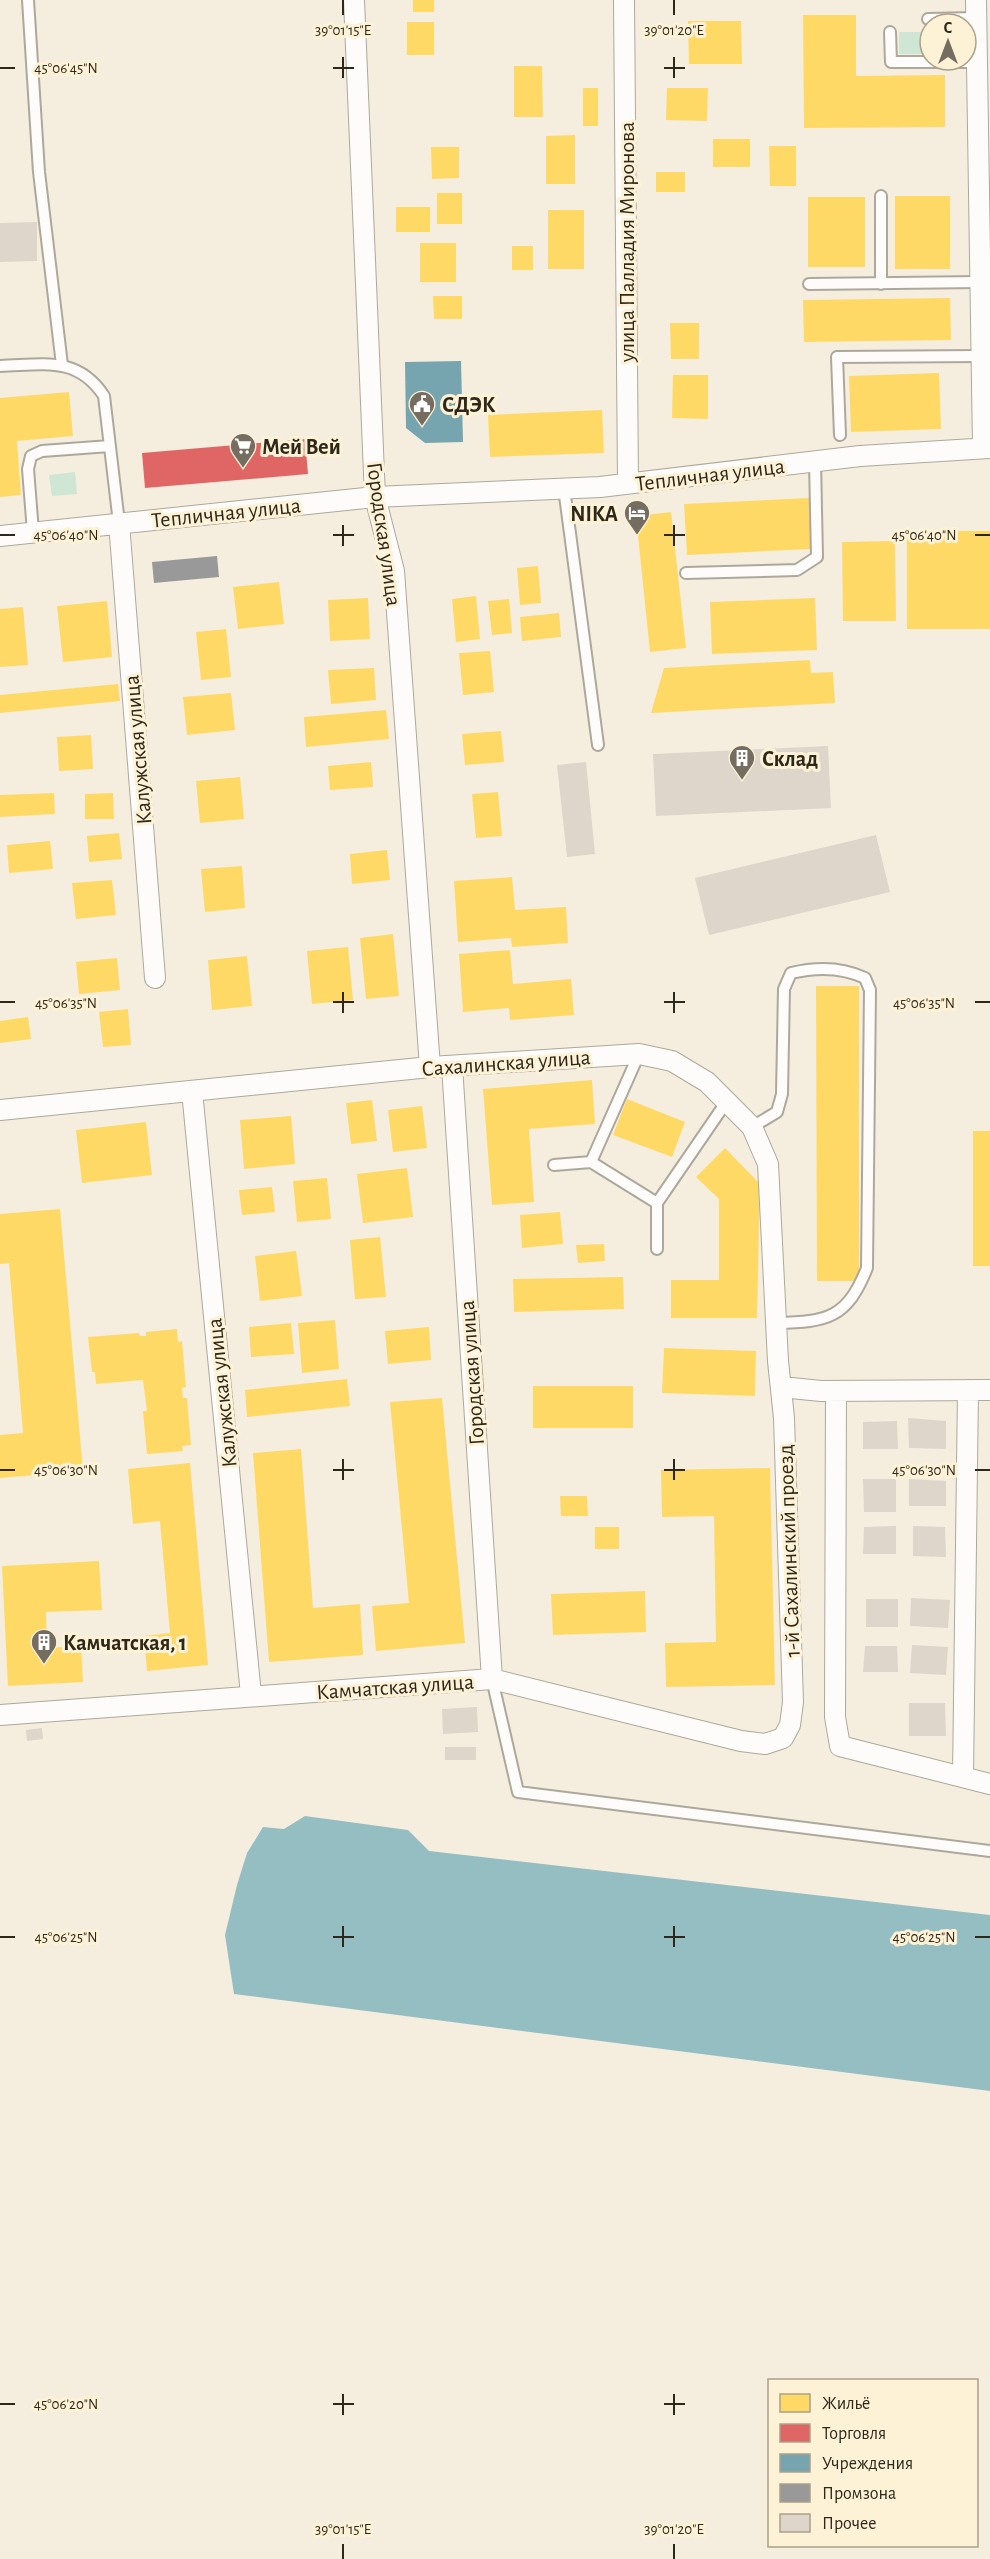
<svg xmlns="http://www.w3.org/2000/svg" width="990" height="2559" viewBox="0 0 990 2559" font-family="'Alegreya Sans',sans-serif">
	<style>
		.green { fill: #cee6d3 }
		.water { fill: #95bec3 }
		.homes { fill: #ffd966 }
		.shops { fill: #e06666 }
		.public { fill: #76a5af }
		.industry { fill: #999 }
		.building { fill: #ded6ca }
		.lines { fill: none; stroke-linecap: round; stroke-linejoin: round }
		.lane-casing { stroke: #ada89b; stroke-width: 14 }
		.street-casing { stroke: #ada89b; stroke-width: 22 }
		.lane { stroke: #fefcfa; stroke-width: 10 }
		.street { stroke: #fefcfa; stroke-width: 20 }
		.ticks { fill: none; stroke: #2e281b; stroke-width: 2 }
		.labels { text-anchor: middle; stroke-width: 6; stroke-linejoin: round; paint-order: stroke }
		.street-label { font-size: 22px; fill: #2e281b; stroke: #fef2d6 }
		.poi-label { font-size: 22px; font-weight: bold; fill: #2e281b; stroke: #fef2d6; text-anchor: start }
		.ticks-label { font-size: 15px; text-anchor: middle; fill: #2e281b; stroke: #fef2d6; stroke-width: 6; stroke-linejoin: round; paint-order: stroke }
	</style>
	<rect width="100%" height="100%" fill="#f5eedf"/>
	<path class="green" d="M899 32H927L928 54H899Z
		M75 472 77 494 52 496 49 475Z"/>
	<path class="water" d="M305 1816 408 1830 429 1851 990 1915V2091L234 1994 225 1935 237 1885 247 1853 263 1827 284 1829Z"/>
	<path class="homes" d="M413 0H434V12H413Z
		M803 15H856V76L945 75V127L804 128Z
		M688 21H741L742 64H689Z
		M407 22H434V55H407Z
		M514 66H542L543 117H514Z
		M583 88H598V126H583Z
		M667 88H708L707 121 666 120Z
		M575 135V184H546V136Z
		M713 139H750V167H713Z
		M769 146H796V186H770Z
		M431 147H459V178L432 179Z
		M656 172H685V192H656Z
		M437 193H462V224H437Z
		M895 196H950V269H895Z
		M808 197H865V267H808Z
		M396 207H430V232H396Z
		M548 210H584V269H548Z
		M420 243H456V282H420Z
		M512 246H533V270H512Z
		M433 296H462V319H434Z
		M950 298 951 340 804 342 803 300Z
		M670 323H699V359H671Z
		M939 373 941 429 851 432 849 376Z
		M673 375H708V419L672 418Z
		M69 392 73 436 17 441 21 495 0 497V398Z
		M602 410 604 453 490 457 488 415Z
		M809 498 811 549 687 555 684 504Z
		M671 512 686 648 650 652 636 516Z
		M907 531H990V629H907Z
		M895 541 896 621H843L842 542Z
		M538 566 541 603 520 605 517 568Z
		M279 582 284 624 238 629 233 587Z
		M476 596 480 639 456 642 452 599Z
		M368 598 370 639 330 641 328 600Z
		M815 598 817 650 712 654 710 602Z
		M509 599 512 633 492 635 488 601Z
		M107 601 112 657 63 662 57 606Z
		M23 607 28 665 0 667V609Z
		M559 613 561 637 522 641 520 617Z
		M226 629 231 677 201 680 196 632Z
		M490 651 494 692 463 695 459 653Z
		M810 660 811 673 833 672 835 703 651 713 664 668Z
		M374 668 376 700 331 704 328 670Z
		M118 684 120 701 0 713V695Z
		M231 693 235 730 187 735 183 697Z
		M386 710 389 739 306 747 304 717Z
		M501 731 504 762 465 765 462 734Z
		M91 735 93 769 59 771 57 737Z
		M371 762 373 787 330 790 328 766Z
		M240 777 244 819 200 823 196 781Z
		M498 792 502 836 476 838 472 794Z
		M54 793 55 814 0 817V795Z
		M113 793 114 819H85V794Z
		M119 833 122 859 89 862 87 836Z
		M50 841 53 869 9 873 7 845Z
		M387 850 390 880 352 884 350 854Z
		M242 866 245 908 205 912 201 869Z
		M512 877 515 910 566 907 568 943 512 947 511 938 458 942 454 881Z
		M112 880 116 915 76 919 72 883Z
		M393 934 399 996 366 999 360 938Z
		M348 947 353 1000 312 1004 307 951Z
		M510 950 513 984 571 979 574 1015 510 1020 509 1008 463 1012 459 954Z
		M247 956 252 1006 212 1010 208 960Z
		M117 958 120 990 79 994 76 962Z
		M816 986H859V1281H817Z
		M128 1009 131 1045 103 1047 99 1012Z
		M28 1017 31 1039 0 1043V1021Z
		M592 1080 595 1124 529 1129 534 1202 492 1205 483 1089Z
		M627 1099 685 1122 672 1157 613 1135Z
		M372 1100 377 1141 351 1144 346 1103Z
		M422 1106 427 1148 393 1152 388 1110Z
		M291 1116 295 1164 244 1169 240 1120Z
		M146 1122 152 1175 82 1183 76 1130Z
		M973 1131H990V1266H973Z
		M725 1148 760 1184 757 1318H671V1280H719V1199L696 1177Z
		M407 1168 413 1217 363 1223 357 1174Z
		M327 1178 331 1219 297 1222 293 1181Z
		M272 1187 275 1212 242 1215 239 1190Z
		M60 1209 83 1471 0 1478V1435L23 1433 9 1263 0 1264V1214Z
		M560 1212 563 1244 522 1248 520 1215Z
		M380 1237 386 1297 355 1299 350 1240Z
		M604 1244 605 1261 578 1263 576 1245Z
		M296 1251 302 1296 260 1301 255 1256Z
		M623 1277 624 1309 514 1312 513 1279Z
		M335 1320 339 1369 302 1373 298 1323Z
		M291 1323 294 1354 251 1357 249 1327Z
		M429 1327 431 1360 388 1364 385 1331Z
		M177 1329 178 1342 182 1341 186 1387 182 1388 183 1398H187L191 1445 182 1446 183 1451 147 1454 143 1411H147L143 1380 96 1384 95 1372H92L88 1337 139 1333 140 1336H146V1332Z
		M664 1348 756 1351 755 1396 662 1393Z
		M347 1379 350 1406 247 1417 245 1390Z
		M533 1386H633V1428H533Z
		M442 1398 465 1643 376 1651 372 1606 409 1603 390 1402Z
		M301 1449 313 1608 360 1604 363 1655 269 1662 253 1453Z
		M190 1463 208 1665 147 1671 144 1636 170 1633 160 1521 133 1524 128 1469Z
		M770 1468 775 1685 666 1687 665 1643 716 1642 714 1516 662 1517 661 1470Z
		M560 1496H587L588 1516H561Z
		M595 1527H619V1549H595Z
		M99 1561 102 1610 46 1612 47 1648 81 1646 83 1682 8 1686 2 1566Z
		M645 1591 646 1632 553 1635 551 1594Z"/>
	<path class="shops" d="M305 439 308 474 145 488 142 453Z"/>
	<path class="public" d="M461 361 463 442 425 443 406 428 405 362Z"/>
	<path class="industry" d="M217 556 219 577 154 583 152 562Z"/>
	<path class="building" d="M37 222V261L0 262V223Z
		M828 746 831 808 656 816 653 754Z
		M586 762 595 854 567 857 557 765Z
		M876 835 890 892 709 935 695 878Z
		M908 1418 946 1421V1449L909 1448Z
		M897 1421 898 1449H863V1422Z
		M863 1479H896V1512H864Z
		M909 1479 946 1481V1506H909Z
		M896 1526V1554H863L864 1527Z
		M913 1526 945 1527 946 1557 913 1556Z
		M911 1598 950 1600 948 1628 910 1626Z
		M866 1599H898V1627H866Z
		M912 1645 948 1647 946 1675 910 1673Z
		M865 1646H897L898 1672H863Z
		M909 1703H945L946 1736H909Z
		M477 1707 478 1732 443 1734 442 1709Z
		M42 1728 43 1739 27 1741 26 1730Z
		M445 1747H476V1760H445Z"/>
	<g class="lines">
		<g class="lane-casing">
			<path id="lane" d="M28 0 39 172 62 365
				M928 19 976 18
				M890 32 891 62H977
				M881 196V284
				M809 284 980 282
				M0 366C42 365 77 355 104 396L119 523
				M840 435 837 357 981 356
				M564 488 598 745
				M33 532 28 469 31 456 42 451 110 446
				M686 573 797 570 817 557 815 461
				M639 1054 591 1162 657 1203 727 1101
				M752 1127 777 1112 782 1094 784 989 791 973C816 967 842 967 865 978L870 990 867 1268C847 1318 828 1322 776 1323
				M554 1165 591 1162
				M657 1249V1203
				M492 1679 518 1792 990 1851"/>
		</g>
		<g class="street-casing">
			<path id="street" d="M354 0 375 497 394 571 430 1067
				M624 0 628 483
				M976 0 983 448
				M119 523 155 978
				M0 536 375 497 600 487 860 456 990 448
				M452 1066 492 1679
				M192 1091 251 1695
				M0 1110 430 1067 639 1054 672 1061 707 1082 752 1127 768 1164 778 1361 784 1418 793 1702 790 1725 783 1738 765 1744 741 1741 492 1679 0 1715
				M781 1387 821 1391 990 1390
				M836 1391 835 1717 840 1746 990 1784
				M963 1777 968 1390"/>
		</g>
		<use href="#lane" class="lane"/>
		<use href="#street" class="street"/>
	</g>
	<path class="ticks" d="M343 0V15M674 0V15M343 57V78M674 57V78M0 68H15M333 68H354M664 68H685M343 525V546M674 525V546M0 535H15M333 535H354M664 535H685M975 535H990M343 992V1013M674 992V1013M0 1002H15M333 1002H354M664 1002H685M975 1002H990M343 1459V1480M674 1459V1480M0 1470H15M333 1470H354M664 1470H685M975 1470H990M343 1926V1947M674 1926V1947M0 1937H15M333 1937H354M664 1937H685M975 1937H990M343 2394V2415M674 2394V2415M0 2404H15M333 2404H354M664 2404H685M343 2544V2559M674 2544V2559"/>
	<defs>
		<g id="civic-pin" transform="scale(1.35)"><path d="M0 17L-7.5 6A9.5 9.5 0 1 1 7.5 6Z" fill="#746d60" stroke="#fef2d6"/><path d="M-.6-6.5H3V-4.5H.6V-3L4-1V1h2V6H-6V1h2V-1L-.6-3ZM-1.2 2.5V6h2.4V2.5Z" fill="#fff"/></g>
		<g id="supermarket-pin" transform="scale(1.35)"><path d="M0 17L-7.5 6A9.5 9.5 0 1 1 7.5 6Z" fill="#746d60" stroke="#fef2d6"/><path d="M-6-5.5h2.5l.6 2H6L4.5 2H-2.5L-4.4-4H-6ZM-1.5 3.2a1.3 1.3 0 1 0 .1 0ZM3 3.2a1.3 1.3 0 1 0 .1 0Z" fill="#fff"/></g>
		<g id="hotel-pin" transform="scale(1.35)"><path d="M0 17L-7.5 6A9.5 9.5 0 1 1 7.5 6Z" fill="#746d60" stroke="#fef2d6"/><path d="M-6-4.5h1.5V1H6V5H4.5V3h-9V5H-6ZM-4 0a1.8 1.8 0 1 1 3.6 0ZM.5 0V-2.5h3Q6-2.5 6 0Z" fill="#fff"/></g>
		<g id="building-pin" transform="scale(1.35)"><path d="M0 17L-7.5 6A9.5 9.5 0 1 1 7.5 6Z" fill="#746d60" stroke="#fef2d6"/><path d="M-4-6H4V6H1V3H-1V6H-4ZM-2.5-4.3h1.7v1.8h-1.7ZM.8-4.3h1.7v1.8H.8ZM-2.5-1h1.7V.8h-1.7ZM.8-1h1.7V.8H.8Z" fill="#fff"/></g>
	</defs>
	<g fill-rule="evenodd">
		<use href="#civic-pin" x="422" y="404"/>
		<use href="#supermarket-pin" x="243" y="446"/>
		<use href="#hotel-pin" x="637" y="513"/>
		<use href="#building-pin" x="742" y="758"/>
		<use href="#building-pin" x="44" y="1642"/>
	</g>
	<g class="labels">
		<g class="street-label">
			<text transform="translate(626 242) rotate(-90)" y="8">улица Палладия Миронова</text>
			<text transform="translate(710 474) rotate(-7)" y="8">Тепличная улица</text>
			<text transform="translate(226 512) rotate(-6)" y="8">Тепличная улица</text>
			<text transform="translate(385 534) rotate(82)" y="8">Городская улица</text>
			<text transform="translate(137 750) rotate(-95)" y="8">Калужская улица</text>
			<text transform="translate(506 1062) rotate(-4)" y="8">Сахалинская улица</text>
			<text transform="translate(471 1373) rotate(-94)" y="8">Городская улица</text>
			<text transform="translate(221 1393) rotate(-96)" y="8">Калужская улица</text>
			<text transform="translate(788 1551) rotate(-92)" y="8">1-й Сахалинский проезд</text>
			<text transform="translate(395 1686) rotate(-4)" y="8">Камчатская улица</text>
		</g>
		<g class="poi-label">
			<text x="442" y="412">СДЭК</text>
			<text x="262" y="454">Мей Вей</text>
			<text x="618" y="521" text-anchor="end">NIKA</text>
			<text x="762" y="766">Склад</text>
			<text x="63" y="1650">Камчатская, 1</text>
		</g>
	</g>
	<g class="ticks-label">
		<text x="343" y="35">39°01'15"E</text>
		<text x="674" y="35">39°01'20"E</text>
		<text x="66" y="73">45°06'45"N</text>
		<text x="66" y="540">45°06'40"N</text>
		<text x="924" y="540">45°06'40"N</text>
		<text x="66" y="1008">45°06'35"N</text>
		<text x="924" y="1008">45°06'35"N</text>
		<text x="66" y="1475">45°06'30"N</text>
		<text x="924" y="1475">45°06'30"N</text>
		<text x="66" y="1942">45°06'25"N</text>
		<text x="924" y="1942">45°06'25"N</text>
		<text x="66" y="2409">45°06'20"N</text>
		<text x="343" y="2534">39°01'15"E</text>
		<text x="674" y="2534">39°01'20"E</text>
	</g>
	<rect x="768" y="2379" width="210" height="168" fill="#fef2d6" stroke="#aba18b" stroke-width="1.5"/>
	<rect x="780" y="2394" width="30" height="18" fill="#ffd966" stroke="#aba18b" stroke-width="1.5"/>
	<text x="822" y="2409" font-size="18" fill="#2e281b">Жильё</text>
	<rect x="780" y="2424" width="30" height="18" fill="#e06666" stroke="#aba18b" stroke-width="1.5"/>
	<text x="822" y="2439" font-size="18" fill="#2e281b">Торговля</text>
	<rect x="780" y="2454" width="30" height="18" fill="#76a5af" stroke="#aba18b" stroke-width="1.5"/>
	<text x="822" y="2469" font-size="18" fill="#2e281b">Учреждения</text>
	<rect x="780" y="2484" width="30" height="18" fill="#999999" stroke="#aba18b" stroke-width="1.5"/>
	<text x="822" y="2499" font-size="18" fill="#2e281b">Промзона</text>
	<rect x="780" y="2514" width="30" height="18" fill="#ded6ca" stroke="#aba18b" stroke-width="1.5"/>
	<text x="822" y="2529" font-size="18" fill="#2e281b">Прочее</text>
	<g transform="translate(948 42)"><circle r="28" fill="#fef2d6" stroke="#aba18b" stroke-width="1.5"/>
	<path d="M0-4.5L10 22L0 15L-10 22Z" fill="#746d60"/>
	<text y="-9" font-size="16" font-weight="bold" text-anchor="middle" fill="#2e281b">С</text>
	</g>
</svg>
